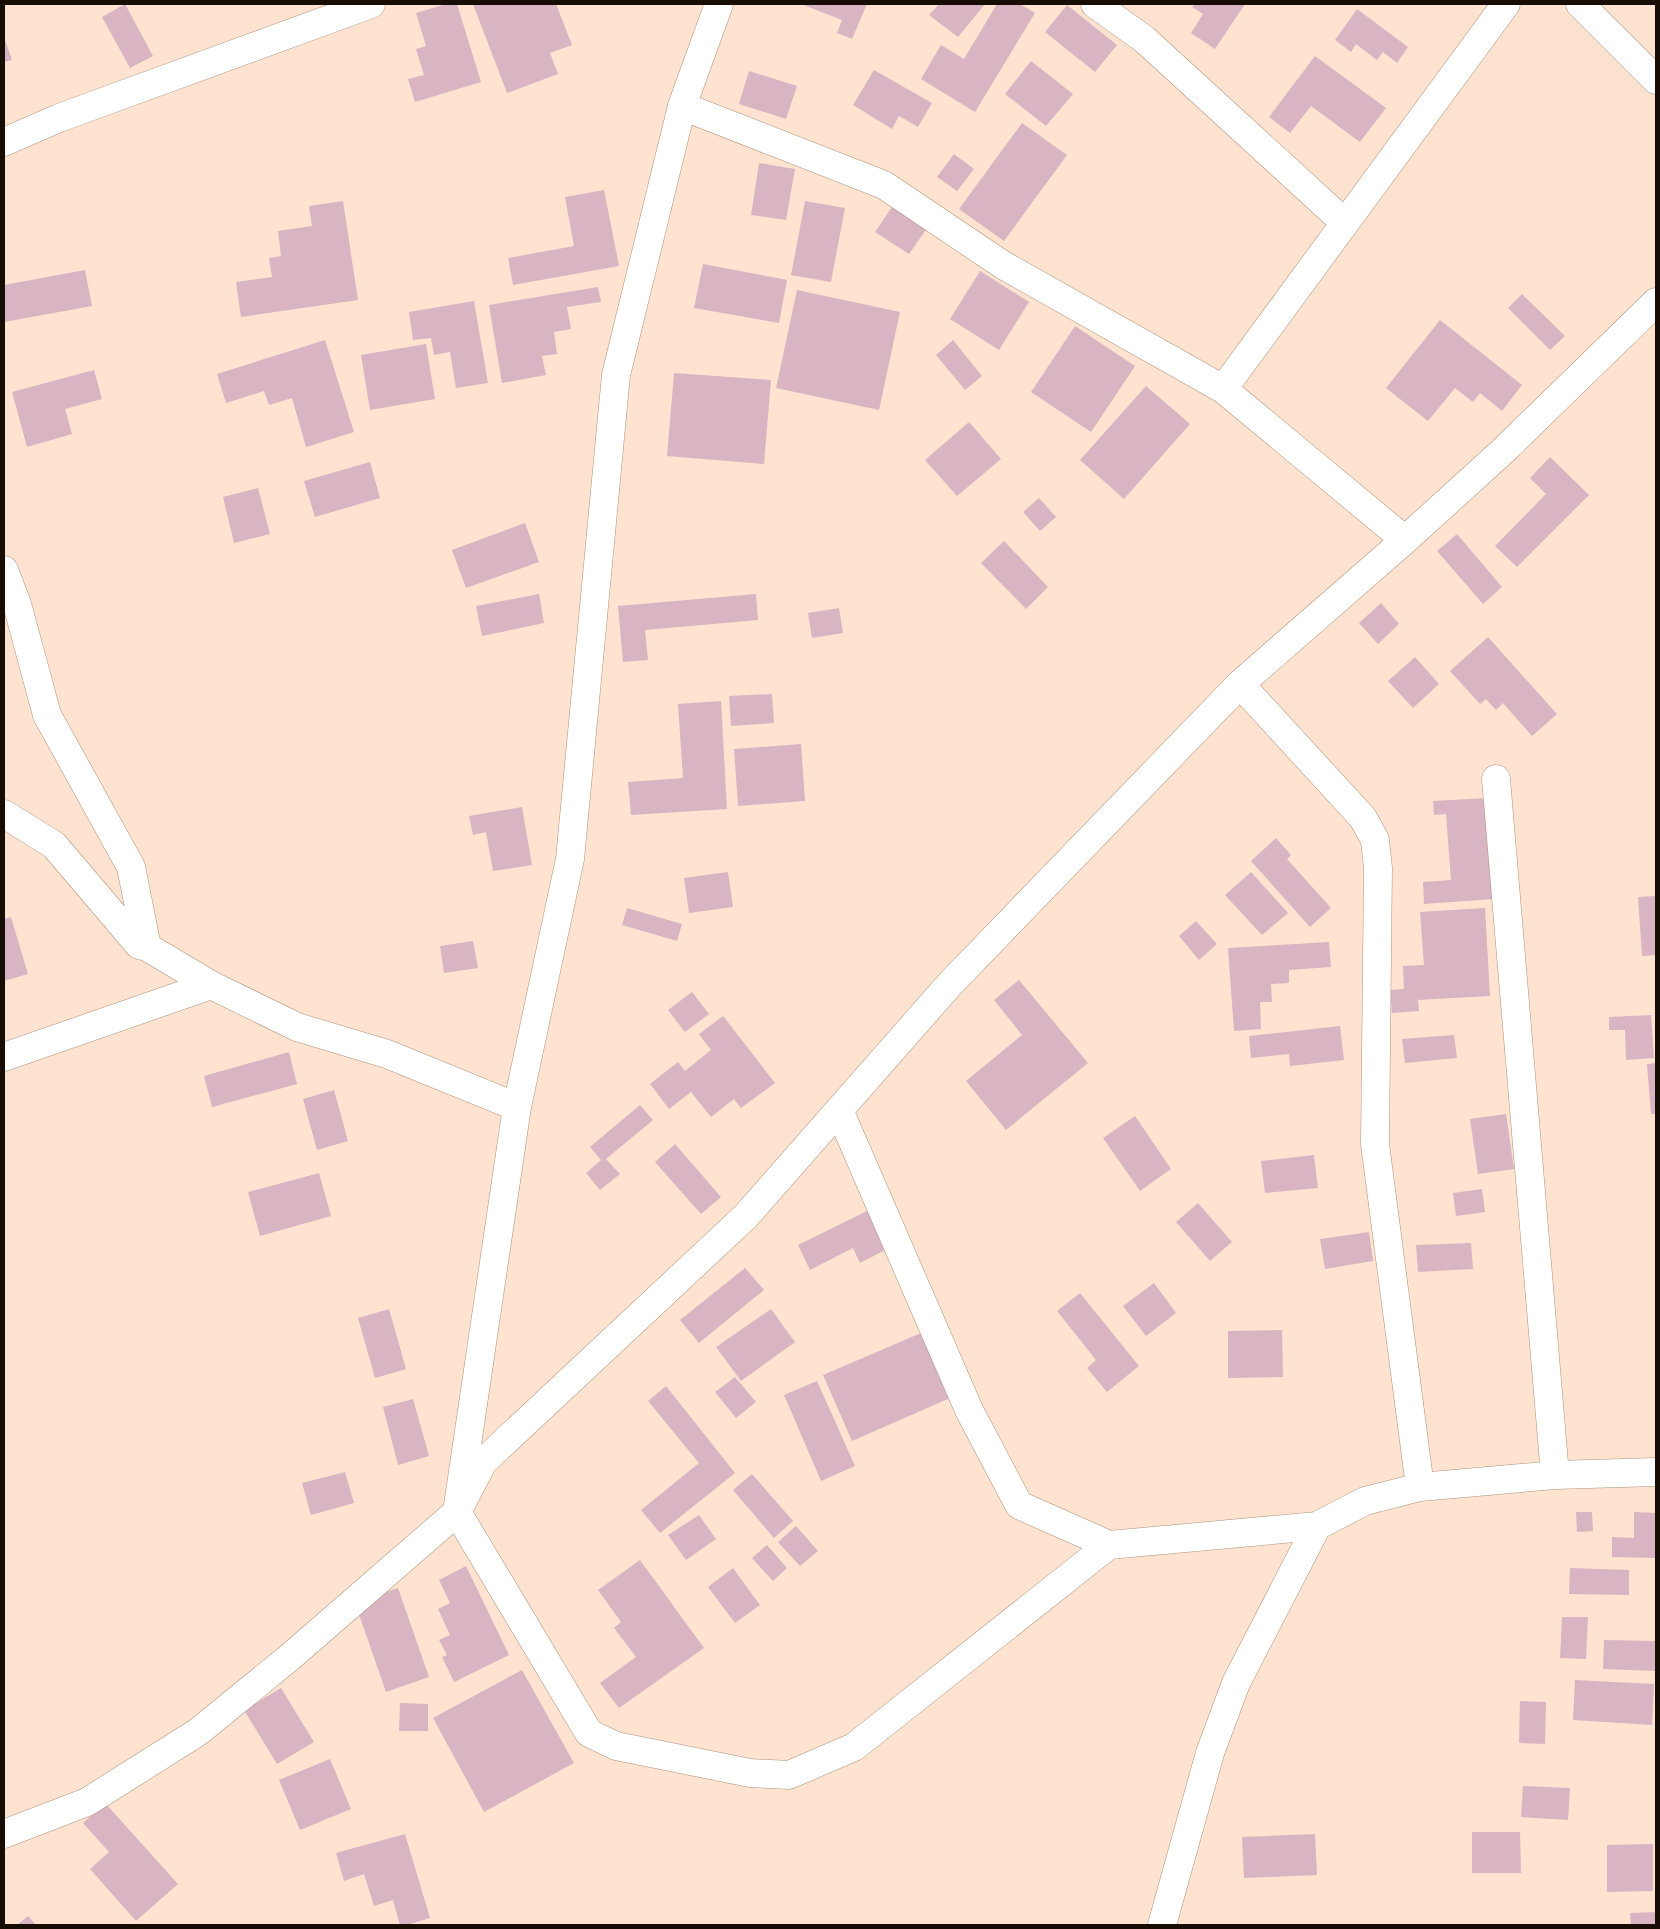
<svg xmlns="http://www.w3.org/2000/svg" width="1660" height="1929" viewBox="0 0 1660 1929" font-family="'Sofia Sans Condensed',sans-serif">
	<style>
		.building { fill: #d9b4c3 }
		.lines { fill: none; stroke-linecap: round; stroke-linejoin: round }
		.minor-casing { stroke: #ae917b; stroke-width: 29 }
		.minor { stroke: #fff; stroke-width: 28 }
	</style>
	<rect width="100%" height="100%" fill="#fde3d0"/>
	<path class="building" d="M125 4 153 56 130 68 102 17Z
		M446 4H457L481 82 415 102 408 79 424 75 416 49 426 46 416 13Z
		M473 4H556L572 45 550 53 558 74 507 93Z
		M801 4H867L852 39 837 33 842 20Z
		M939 4H985L958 37 929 15Z
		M997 4H1020L1035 13 975 112 921 79 941 45 964 59Z
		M1195 4H1245L1215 49 1191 33 1203 14 1192 7Z
		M1067 5 1117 45 1095 72 1045 32Z
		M1357 9 1408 47 1397 63 1383 52 1377 60 1356 44 1351 52 1335 40Z
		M4 37 12 60 4 62Z
		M1315 56 1386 108 1360 142 1311 106 1290 133 1269 117Z
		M1031 61 1073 94 1046 126 1005 94Z
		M874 70 932 103 918 127 899 116 892 129 853 105Z
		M749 71 797 86 786 119 739 104Z
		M1022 123 1067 155 1004 241 959 209Z
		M954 154 974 169 957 191 937 177Z
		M759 163 795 169 786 220 751 215Z
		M604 190 619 266 513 285 508 258 574 246 565 197Z
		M343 201 358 300 241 317 236 282 272 277 269 258 281 256 278 231 312 226 309 206Z
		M805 201 845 208 831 282 791 275Z
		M896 201 930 224 909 254 875 232Z
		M703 264 787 280 779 323 694 308Z
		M85 270 92 306 4 322V285Z
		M980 271 1029 302 999 350 950 319Z
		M598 287 601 302 567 307 571 329 554 332 557 354 542 356 546 375 502 383 489 305Z
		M797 290 900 312 879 410 776 388Z
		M1522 294 1565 336 1550 350 1508 308Z
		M474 301 488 383 456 388 450 352 434 355 431 338 413 340 409 312Z
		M1440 320 1522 385 1502 411 1480 393 1473 402 1455 388 1428 421 1386 388Z
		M1075 326 1135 366 1091 432 1031 392Z
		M325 340 354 432 306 447 292 398 269 405 264 391 226 403 217 374Z
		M953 340 982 376 965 390 936 355Z
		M426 344 435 399 370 410 361 355Z
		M94 370 102 399 65 409 72 434 27 447 12 392Z
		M674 373 771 380 764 464 667 456Z
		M1146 386 1190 424 1124 499 1080 460Z
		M969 422 1001 459 957 496 925 460Z
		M1550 457 1589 495 1517 567 1495 546 1546 494 1530 478Z
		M370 462 380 498 315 517 304 481Z
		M258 488 270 534 234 543 223 497Z
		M1039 498 1056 517 1040 531 1023 512Z
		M525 523 539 562 466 588 452 550Z
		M1457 534 1502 587 1483 604 1437 551Z
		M1004 541 1048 587 1026 609 981 563Z
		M539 594 544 623 482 636 476 606Z
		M756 594 758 620 645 630 648 660 623 662 618 606Z
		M1381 603 1399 624 1378 644 1359 623Z
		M839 608 843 633 812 638 808 613Z
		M1488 637 1557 714 1532 736 1503 703 1496 710 1486 699 1480 704 1450 671Z
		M1415 657 1439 684 1413 708 1388 681Z
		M772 694 774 723 731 726 729 696Z
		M721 701 727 809 631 815 628 782 683 778 678 704Z
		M801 744 805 801 738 806 734 749Z
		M1488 798 1495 899 1424 904 1423 882 1451 880 1446 814 1434 815 1433 801Z
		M522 807 532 865 493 871 486 832 473 835 469 816Z
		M1276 838 1291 855 1287 859 1331 908 1310 927 1251 861Z
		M728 872 733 907 689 913 684 878Z
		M1251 872 1288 913 1262 935 1225 895Z
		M1656 896V955L1642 956 1638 897Z
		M627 908 682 924 677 941 622 925Z
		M1485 908 1490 996 1418 1000 1419 1011 1392 1013 1390 990 1404 989 1403 966 1424 965 1420 912Z
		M11 917 28 974 4 981V919Z
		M1196 921 1217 944 1199 960 1179 936Z
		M473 941 478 968 444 973 440 946Z
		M1329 942 1331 967 1289 970V983L1271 984 1272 1002H1260L1261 1029 1234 1031 1228 948Z
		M1019 980 1088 1063 1006 1130 966 1081 1022 1035 994 1000Z
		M692 992 709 1014 685 1032 668 1010Z
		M1651 1015 1654 1058 1626 1060 1625 1030H1609V1017Z
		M723 1016 775 1083 741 1108 734 1099 711 1117 691 1092 669 1109 650 1084 678 1062 685 1071 711 1050 699 1034Z
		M1340 1026 1344 1060 1290 1066 1289 1054 1251 1058 1249 1036Z
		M1454 1035 1457 1058 1405 1063 1402 1039Z
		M289 1052 297 1084 212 1107 204 1076Z
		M1656 1063V1114H1651L1647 1064Z
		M334 1090 348 1141 317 1150 303 1099Z
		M640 1105 653 1120 606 1159 620 1174 600 1190 586 1173 601 1160 590 1147Z
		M1506 1114 1514 1169 1478 1174 1470 1119Z
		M1135 1116 1171 1169 1140 1191 1103 1138Z
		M675 1144 721 1197 701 1214 655 1162Z
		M1314 1155 1318 1188 1265 1193 1261 1161Z
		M319 1173 331 1216 260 1236 248 1192Z
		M1482 1189 1485 1212 1456 1216 1453 1193Z
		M1198 1203 1232 1242 1210 1261 1176 1222Z
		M873 1208 893 1246 860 1263 853 1248 810 1270 798 1245Z
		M1369 1232 1373 1261 1325 1269 1320 1239Z
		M1471 1243 1473 1269 1418 1272 1416 1245Z
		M745 1268 764 1290 699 1343 680 1320Z
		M1154 1283 1176 1313 1146 1336 1123 1306Z
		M1080 1293 1139 1366 1107 1392 1087 1368 1096 1360 1057 1311Z
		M389 1309 406 1369 375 1378 358 1318Z
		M771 1309 795 1342 741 1381 716 1347Z
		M1282 1330 1283 1377 1228 1378V1331Z
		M921 1333 950 1398 852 1441 823 1375Z
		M735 1377 756 1402 736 1418 715 1392Z
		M817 1381 855 1466 821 1481 784 1395Z
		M666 1386 735 1473 660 1533 641 1510 699 1463 648 1401Z
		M413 1399 429 1456 398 1465 383 1407Z
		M345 1472 354 1503 311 1515 302 1483Z
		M752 1474 793 1521 774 1538 733 1490Z
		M1576 1512H1592L1593 1531 1577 1532Z
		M1634 1512 1656 1513V1558L1612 1557V1537L1634 1538Z
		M699 1515 716 1539 686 1560 668 1535Z
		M796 1526 818 1551 800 1566 778 1542Z
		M767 1545 787 1568 773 1581 752 1558Z
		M640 1560 704 1648 619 1708 600 1683 636 1657 614 1628 621 1622 598 1590Z
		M466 1566 509 1655 454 1682 442 1657 447 1655 439 1640 450 1635 438 1609 450 1603 439 1580Z
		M733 1568 760 1605 735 1623 708 1587Z
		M1570 1568 1629 1570V1595L1569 1594Z
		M398 1588 429 1677 386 1692 355 1603Z
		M1562 1617H1588L1586 1659 1560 1658Z
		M1604 1640 1656 1641V1671L1603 1669Z
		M522 1670 574 1763 484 1812 433 1718Z
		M1575 1680 1654 1684 1652 1725 1573 1720Z
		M281 1688 314 1742 277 1764 244 1710Z
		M1520 1701 1546 1702 1545 1744 1519 1743Z
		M400 1703 428 1704V1731H399Z
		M330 1759 351 1809 300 1830 279 1780Z
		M1523 1786 1570 1788 1568 1820 1521 1817Z
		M105 1803 178 1884 136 1921 90 1869 109 1852 83 1823Z
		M1472 1832H1520L1521 1873H1472Z
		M405 1834 430 1918 407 1925H400L393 1900 374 1906 364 1874 344 1881 336 1853Z
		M1315 1834 1317 1875 1244 1878 1242 1837Z
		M1653 1844V1891L1607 1892V1845Z
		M1656 1912V1925H1631L1630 1913Z
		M28 1916 36 1925H17Z"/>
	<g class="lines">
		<g class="minor-casing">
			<path id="minor" d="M719 4 682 106 616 375 570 859 517 1107 457 1512 589 1733 616 1746 750 1773 789 1775 854 1747 1109 1545
				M1095 4 1144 39 1344 222
				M1580 4 1656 80
				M682 106 884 185 1003 265 1223 389 1405 540
				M4 142 59 118 371 4
				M1223 389 1506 4
				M4 570 17 604 47 715 131 867 147 947
				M1240 684 1363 818 1375 840 1378 868 1375 1144 1420 1487
				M1496 779 1555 1475
				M4 814 54 845 139 945 147 947 211 985 297 1027 387 1054 517 1107
				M4 1057 211 985
				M839 1110 969 1410 1019 1505 1109 1545 1317 1526
				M4 1834 87 1802 198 1732 290 1657 457 1512 483 1462 746 1216 949 985 1240 684 1405 540 1503 451 1656 302
				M1162 1925 1210 1753 1236 1683 1317 1526 1365 1501 1420 1487 1555 1475 1656 1472"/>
		</g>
		<use href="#minor" class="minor"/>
	</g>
	<rect width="1660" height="1929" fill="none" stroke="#170d05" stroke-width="10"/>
</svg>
